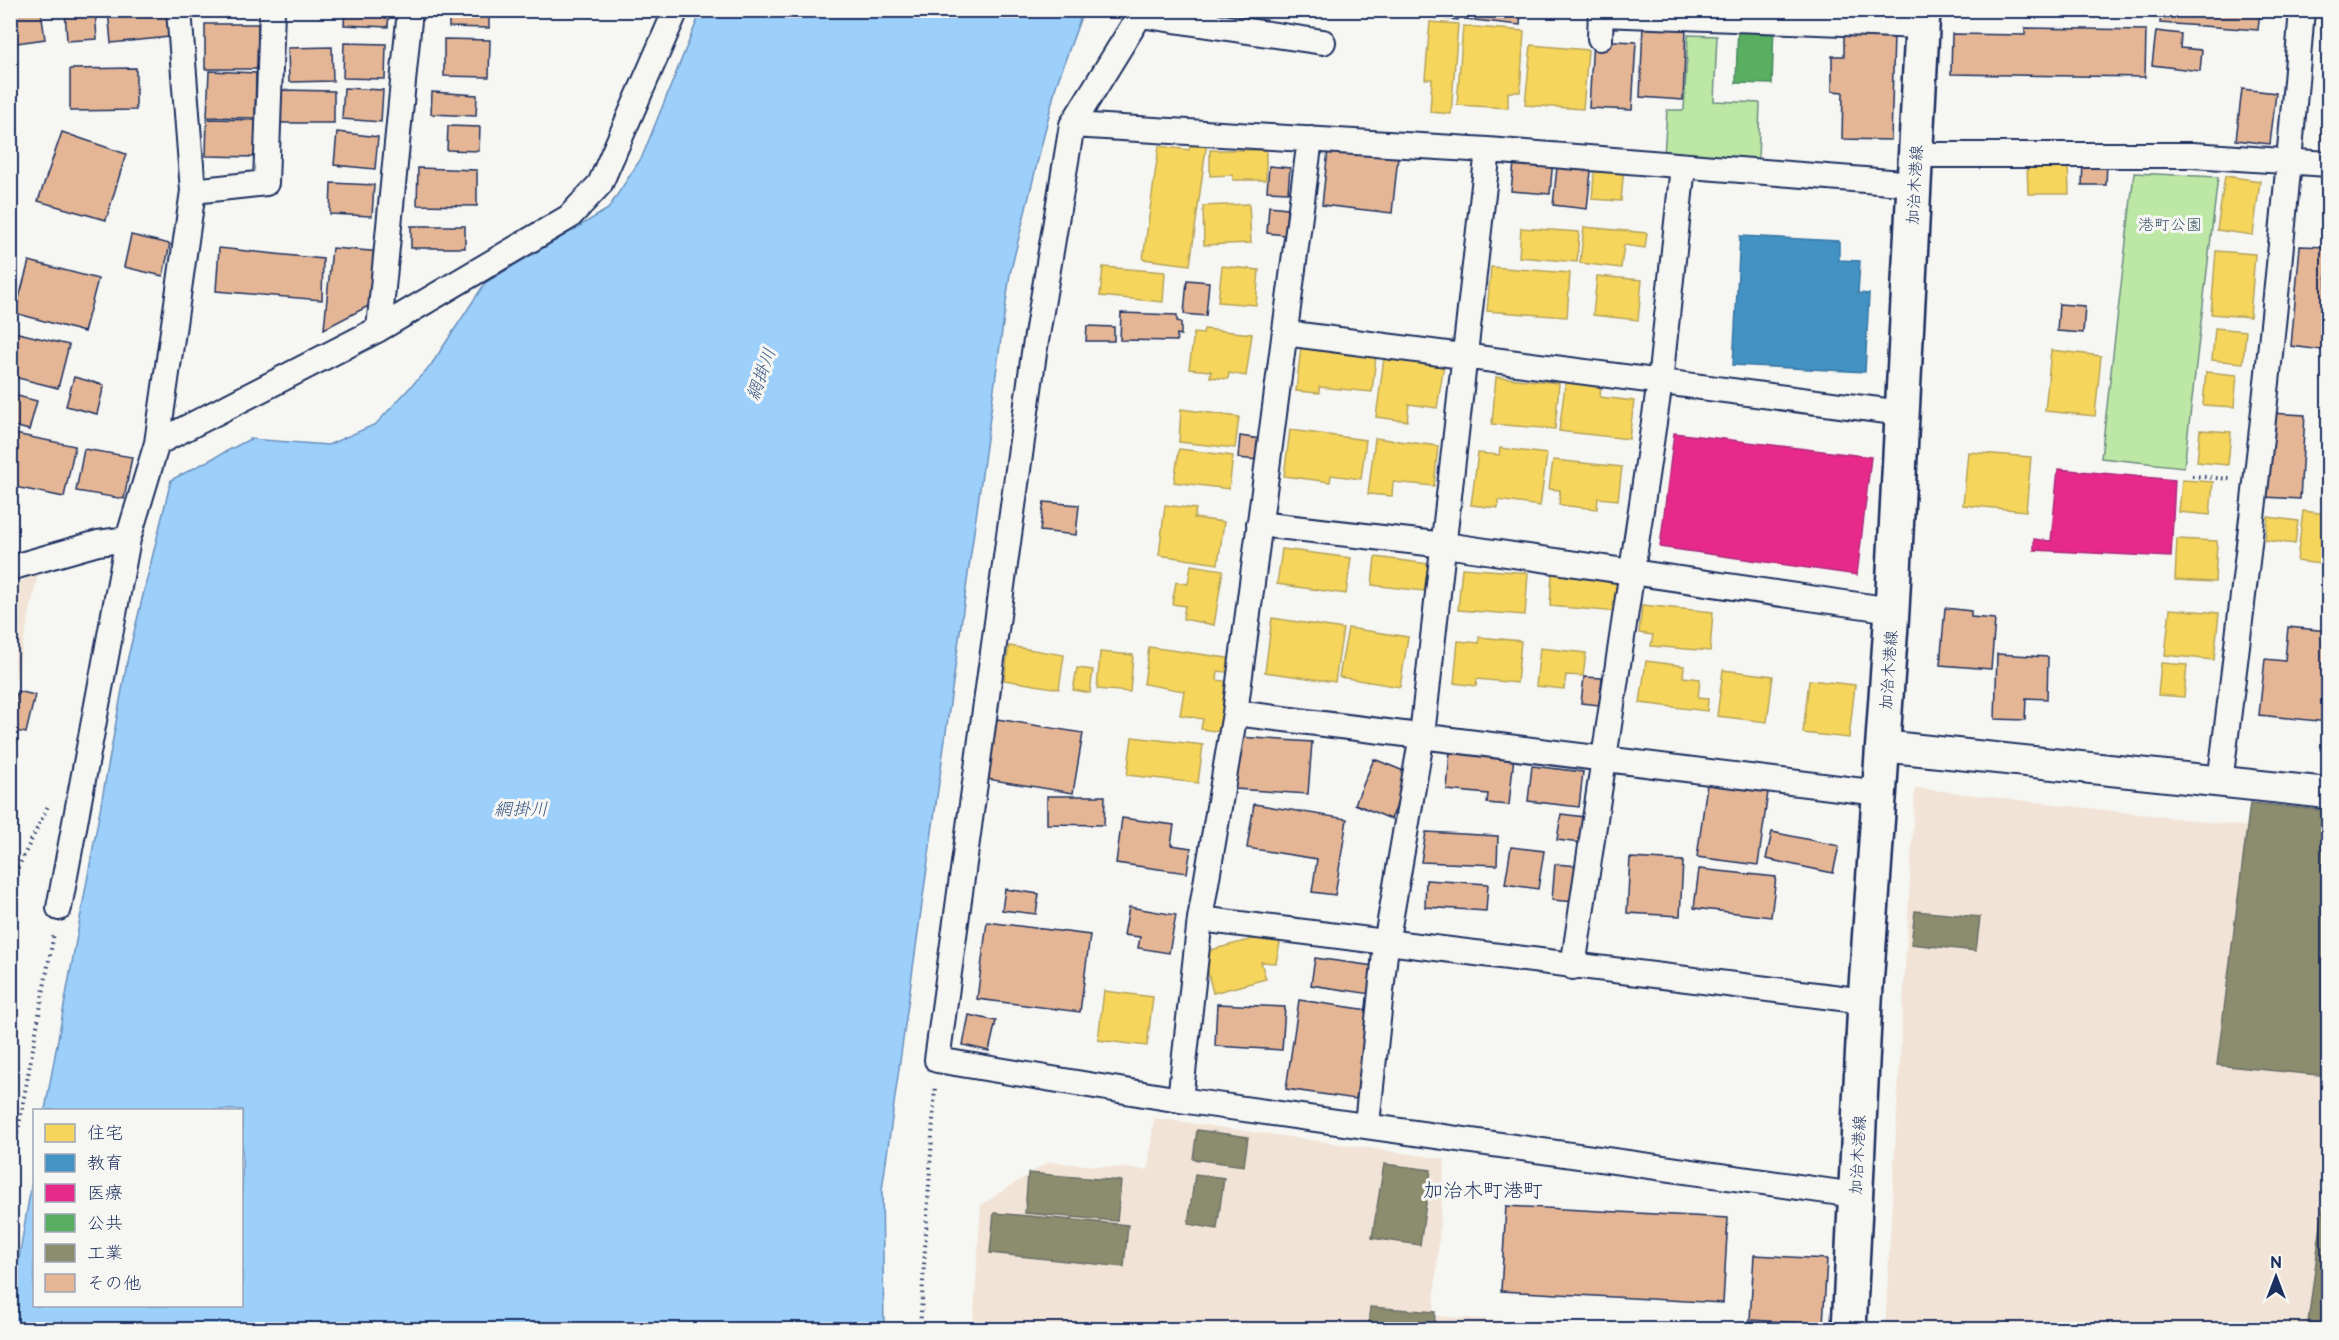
<svg xmlns="http://www.w3.org/2000/svg" width="2339" height="1340" viewBox="0 0 2339 1340" font-family="'Balsamiq Sans','Klee One',sans-serif">
	<style>
		.built { fill: #f1e3d6 }
		.green { fill: #bde7a4; stroke: #6c8b81; stroke-width: 1.5 }
		.water { fill: #9ccffa; stroke: #688fbc; stroke-width: 1.5 }
		.homes { fill: #f6d55c; stroke: #b4a35d; stroke-width: 1.5 }
		.schools { fill: #4393c3; stroke: #3775a5; stroke-width: 1.5 }
		.health { fill: #e7298a; stroke: #aa2b7d; stroke-width: 1.5 }
		.public { fill: #5aae61; stroke: #478860; stroke-width: 1.5 }
		.industry { fill: #8c8c6e; stroke: #6a7069; stroke-width: 1.5 }
		.building { fill: #e4b695; stroke: #1b2f5e; stroke-width: 1.5 }
		.lines { fill: none; stroke-linecap: round; stroke-linejoin: round }
		.minor-casing { stroke: #1b2f5e; stroke-width: 28 }
		.tertiary-casing { stroke: #1b2f5e; stroke-width: 34 }
		.secondary-casing { stroke: #1b2f5e; stroke-width: 38 }
		.path { stroke: #1b2f5e; stroke-width: 4; stroke-dasharray: 1.5 4.5; stroke-linecap: butt }
		.minor { stroke: #f6f6f2; stroke-width: 24 }
		.tertiary { stroke: #f6f6f2; stroke-width: 30 }
		.secondary { stroke: #f6f6f2; stroke-width: 33 }
		.labels { text-anchor: middle; stroke-width: 6; stroke-linejoin: round; paint-order: stroke }
		.street-label { font-size: 16px; fill: #1b2f5e; stroke: #f6f6f2 }
		.park-label { font-size: 16px; fill: #3b546c; stroke: #f6f6f2 }
		.water-label { font-size: 18px; font-style: italic; fill: #3b5785; stroke: #f6f6f2 }
		.quarter-label { font-size: 20px; fill: #1b2f5e; stroke: #f6f6f2 }
	</style>
	<rect width="100%" height="100%" fill="#f6f6f2"/>
	<filter id="ink" filterUnits="userSpaceOnUse"><feTurbulence type="fractalNoise" baseFrequency=".0167" numOctaves="2"/><feDisplacementMap in="SourceGraphic" scale="12" xChannelSelector="R" yChannelSelector="G"/><feConvolveMatrix kernelMatrix="1 2 1 2 8 2 1 2 1" color-interpolation-filters="sRGB"/></filter>
	<g filter="url(#ink)">
		<path class="built" d="M38 574 11 701V585Z
			M1915 788 2328 836V1329L1885 1330Z
			M1154 1118 1445 1159 1433 1316 1624 1329 973 1330 981 1205 1048 1162 1148 1170Z"/>
		<path class="green" d="M1688 35 1717 36 1714 101 1760 103 1758 160 1664 156 1667 110H1684Z
			M2134 173 2218 177 2184 467 2101 458Z"/>
		<path class="water" d="M701 11H1083L1056 86 1010 274 882 1190 884 1329H11V1305L34 1169V1306H242V1110H45L128 657 171 480 250 439 328 445 376 424 431 365 485 283 608 209 642 157Z"/>
		<path class="homes" d="M1430 22 1458 24 1451 114 1430 112 1432 79H1425Z
			M1463 26 1524 31 1520 92H1508V108L1457 105Z
			M1531 45 1588 50 1583 109 1525 105Z
			M2323 111H2328V140H2321Z
			M1191 138 1207 141 1190 265 1143 259 1159 146 1189 150Z
			M1210 150H1266V180H1233V175L1210 176Z
			M2027 161H2068L2069 194H2028Z
			M1595 164 1624 166 1621 201 1592 199Z
			M2225 176 2260 181 2253 235 2217 230Z
			M1249 204 1251 243 1204 245 1203 206Z
			M1584 227 1647 233 1645 248 1624 245 1621 268 1580 263Z
			M1521 228 1579 232 1577 262 1519 257Z
			M2216 251 2255 254 2250 317 2211 314Z
			M1222 266 1259 270 1256 305 1218 302Z
			M1103 267 1165 272 1163 302 1100 296Z
			M1491 267 1570 273 1567 317 1487 311Z
			M1597 276 1642 280 1638 320 1593 315Z
			M2215 328 2246 331 2243 363 2212 360Z
			M1204 329 1252 334 1246 376 1229 373 1228 379 1210 377 1211 371 1189 369 1194 333 1203 334Z
			M1301 347 1376 356 1372 392 1319 387V393L1296 391Z
			M2051 350 2101 356 2095 416 2045 411Z
			M1385 351 1445 359 1437 408 1409 404 1407 421 1376 417Z
			M2206 372 2237 375 2234 407 2203 405Z
			M1496 377 1559 383 1555 429 1492 424Z
			M1566 378 1601 383 1600 397 1634 401 1629 439 1559 431Z
			M1181 409 1239 417 1235 448 1179 442Z
			M1290 430 1366 440 1361 479 1331 475 1330 482 1284 476Z
			M2200 430 2231 432 2228 465 2197 462Z
			M1375 438 1438 446 1434 486 1393 482 1392 496 1368 494Z
			M1500 448 1547 454 1540 506 1498 500V508L1471 505 1478 453 1499 455Z
			M1179 449 1233 456 1229 489 1174 482Z
			M1968 452 2031 457 2026 511 1963 505Z
			M1553 460 1622 467 1618 500 1598 498 1597 509 1559 505 1560 490 1549 489Z
			M2182 480 2213 482 2210 515 2179 512Z
			M1165 505 1196 509 1194 518 1224 522 1218 564 1159 555Z
			M2303 511 2328 514V565L2297 561Z
			M2268 517 2298 521 2295 544 2265 540Z
			M2177 539 2217 541 2215 582 2175 580Z
			M1282 549 1351 558 1346 594 1277 584Z
			M1375 557 1428 564 1424 591 1372 585Z
			M1191 565 1223 570 1214 625 1183 619 1185 606 1172 604 1176 582 1188 584Z
			M1462 568 1528 573 1525 615 1458 610Z
			M1552 574 1621 576 1618 612 1550 606Z
			M1642 605 1713 612 1710 651 1651 646 1653 635 1639 633Z
			M2170 609 2219 613 2214 660 2165 655Z
			M1272 618 1343 629 1335 682 1265 672Z
			M1348 628 1408 637 1400 687 1339 677Z
			M1479 637 1521 641 1517 683 1477 679 1476 686 1454 683 1458 641 1479 643Z
			M1009 646 1064 655 1059 689 1004 680Z
			M1149 647 1234 659 1232 673 1218 671 1217 680 1229 682 1221 732 1201 729 1203 719 1180 715 1184 691 1144 684Z
			M1540 648 1586 653 1583 676 1566 675 1564 689 1536 686Z
			M1100 652 1133 655 1130 692 1097 689Z
			M1646 661 1684 666 1683 677 1700 679 1698 698 1708 699 1707 711 1640 703Z
			M2161 663 2187 665 2184 697 2158 695Z
			M1077 668 1093 670 1090 693 1073 690Z
			M1723 670 1773 676 1767 722 1717 716Z
			M1809 680 1855 685 1849 738 1803 733Z
			M1132 737 1203 745 1198 783 1127 775Z
			M1255 933 1281 938 1276 963 1261 962 1266 979 1213 993 1203 952 1253 939Z
			M1104 991 1153 997 1147 1046 1098 1040Z"/>
		<path class="schools" d="M1740 236 1839 241V260L1860 261 1858 293 1869 294 1865 372 1733 365Z"/>
		<path class="health" d="M1674 433 1871 457 1857 575 1660 547Z
			M2058 469 2175 480 2171 557 2034 550V539L2051 541Z"/>
		<path class="public" d="M1738 23 1774 24 1772 84 1736 83Z"/>
		<path class="industry" d="M2250 803 2328 811V1076L2217 1065Z
			M1915 911 1980 917 1976 951 1911 944Z
			M1197 1130 1248 1137 1244 1166 1193 1159Z
			M1384 1164 1431 1170 1420 1245 1372 1238Z
			M2328 1171V1330H2307Z
			M1028 1173 1121 1181 1117 1221 1025 1213Z
			M1195 1174 1224 1178 1217 1229 1188 1224Z
			M994 1213 1128 1225 1124 1267 990 1253Z
			M1370 1307 1435 1312 1434 1330H1368Z"/>
		<path class="building" d="M65 10H95L97 39 67 41Z
			M108 10H166L169 37 111 43Z
			M235 10H265V13L235 12Z
			M345 10H389L388 27 344 25Z
			M449 10H489V28L449 27Z
			M1413 10H1459L1458 20 1412 15Z
			M1466 10H1521L1520 25 1465 19Z
			M2161 10H2260L2258 30 2160 23Z
			M41 11 45 39 10 44V15Z
			M205 24H258V69H205Z
			M1643 25 1686 28 1683 100 1640 97Z
			M2025 28 2146 30 2145 77 1951 74 1952 34 2025 35Z
			M2156 31 2181 34 2180 48 2202 50 2200 71 2152 65Z
			M1844 34 1894 35 1891 140 1842 139 1843 92 1832 91V56H1844Z
			M444 39 490 40 489 77 444 76Z
			M1593 40 1636 42 1632 110 1589 108Z
			M344 43 386 44 385 79 343 78Z
			M332 47 333 81 289 82 288 48Z
			M136 68V110L70 111V69Z
			M209 71 256 73 255 118 207 117Z
			M344 88 383 90 381 122 342 119Z
			M2242 89 2276 93 2270 144 2236 140Z
			M281 90 334 91V123H280Z
			M432 92 477 95 476 116 431 114Z
			M207 119 257 120V157L206 156Z
			M448 126 480 127 479 151 447 150Z
			M62 132 126 154 106 220 38 201Z
			M337 132 378 137 375 169 334 165Z
			M1328 150 1398 157 1392 213 1322 205Z
			M1515 154 1553 158 1550 194 1511 191Z
			M1558 158 1592 161 1587 209 1553 205Z
			M2083 162 2107 163 2106 185H2082Z
			M1269 166 1290 168 1288 192 1267 191Z
			M418 168 477 170V206L417 205Z
			M331 183 374 185 372 216 330 214Z
			M1269 206 1287 208 1285 235 1267 233Z
			M411 226H465V248H411Z
			M131 235 170 244 163 276 124 267Z
			M2300 246 2328 247 2322 350 2291 346Z
			M219 248 323 259 322 300 216 291Z
			M332 248 384 252 380 300 324 329Z
			M29 261 98 279 84 332 15 313Z
			M1187 280 1209 282 1206 316 1184 314Z
			M2059 304 2085 306 2083 333 2057 331Z
			M1121 313 1177 315V321L1181 322V335L1177 334V341L1120 340Z
			M1087 326 1114 327V341H1086Z
			M10 331 69 345 58 388 10 376Z
			M74 377 104 385 97 414 66 406Z
			M10 394 37 401 29 430 10 425Z
			M2270 413 2305 415 2300 499 2264 497Z
			M10 433 75 446 64 497 10 486Z
			M1240 436 1260 439 1258 460 1238 458Z
			M84 449 132 457 124 499 76 491Z
			M1044 502 1079 505 1076 535 1040 531Z
			M1945 608 1971 611V617L1995 619 1991 669 1940 665Z
			M2288 627 2328 631V722L2259 715 2265 659 2285 661Z
			M1997 654 2048 657 2047 699 2026 698 2025 720 1995 719Z
			M1584 677 1602 678 1599 705 1581 703Z
			M17 691 35 695 26 733 10 730Z
			M997 719 1083 733 1073 793 987 779Z
			M1239 737 1312 742 1308 794 1235 789Z
			M1450 751 1514 756 1509 805 1487 803 1488 794 1447 790Z
			M1374 759 1411 774 1391 819 1355 804Z
			M1532 766 1583 772 1579 807 1528 801Z
			M1707 784 1768 792 1758 865 1697 857Z
			M1047 796H1105L1104 825 1047 824Z
			M1254 804 1347 819 1335 895 1312 892 1317 859 1247 848Z
			M1561 814 1584 817 1580 843 1557 840Z
			M1122 818 1174 825 1171 845 1191 848 1187 873 1116 863Z
			M1426 832 1498 836 1497 865 1421 862Z
			M1772 832 1839 846 1833 873 1766 859Z
			M1511 847 1544 851 1538 889 1505 884Z
			M1630 858 1683 861 1680 916 1627 913Z
			M1555 864 1579 866 1576 902 1552 900Z
			M1699 869 1776 877 1771 917 1694 908Z
			M1426 880 1488 884 1486 911 1425 907Z
			M1005 889 1039 894 1036 914 1002 910Z
			M1129 907 1176 915 1169 953 1138 948 1140 937 1124 935Z
			M987 922 1090 935 1080 1012 977 999Z
			M1315 958 1374 966 1371 994 1311 985Z
			M1299 1000 1368 1010 1356 1099 1286 1089Z
			M1217 1004 1285 1007 1282 1050 1215 1046Z
			M969 1015 996 1021 989 1051 963 1045Z
			M1506 1206 1728 1218 1723 1303 1501 1291Z
			M1754 1255 1827 1259 1823 1324 1750 1320Z"/>
		<g class="lines">
			<g class="minor-casing">
				<path id="minor" d="M1143 10 1072 125 1034 353 937 1060 1180 1100 1855 1195
					M1601 14 1922 26
					M1140 15 1323 42
					M1600 38 1601 10
					M1072 125 1488 150 1915 184
					M1916 155H2192L2328 164
					M193 191 266 183 272 10
					M379 329 410 10
					M1285 333 1902 413
					M157 443 379 329 569 217 600 184 676 10
					M1259 524 1445 545 1892 610
					M10 568 98 543 128 539
					M1235 713 1879 793
					M2220 782C2253 525 2281 269 2302 10
					M59 908 128 539 157 443 193 191 179 10
					M1200 919 1865 1001
					M1573 967 1660 382 1683 166
					M1180 1100 1200 919 1235 713 1310 139
					M1367 1124 1386 944 1422 735 1488 150"/>
			</g>
			<g class="tertiary-casing">
				<path id="tertiary" d="M1882 746 2328 793"/>
			</g>
			<g class="secondary-casing">
				<path id="secondary" d="M1849 1330 1865 1001 1892 610 1923 10"/>
			</g>
			<path class="path" d="M2192 476 2230 479
				M10 884 48 806
				M10 1174 54 933
				M920 1330 935 1087"/>
			<use href="#minor" class="minor"/>
			<use href="#tertiary" class="tertiary"/>
			<use href="#secondary" class="secondary"/>
		</g>
	</g>
	<g class="labels">
		<g class="street-label">
			<text transform="translate(1914 185) rotate(-87)" y="6">加治木港線</text>
			<text transform="translate(1888 670) rotate(-86)" y="6">加治木港線</text>
			<text transform="translate(1857 1155) rotate(-87)" y="6">加治木港線</text>
		</g>
		<g class="park-label">
			<text x="2170" y="230">港町公園</text>
		</g>
		<g class="water-label">
			<text transform="translate(761 374) rotate(-70)" y="6">網掛川</text>
			<text x="521" y="815">網掛川</text>
		</g>
		<g class="quarter-label">
			<text x="1483" y="1197">加治木町港町</text>
		</g>
	</g>
	<rect width="2339" height="1340" fill="none" stroke="#f6f6f2" stroke-width="36"/>
	<rect x="18" y="18" width="2303" height="1304" fill="none" stroke="#1b2f5e" stroke-width="2" filter="url(#ink)"/>
	<rect x="33" y="1109" width="210" height="198" fill="#f6f6f2" stroke="#9ea6b7" stroke-width="1.5"/>
	<rect x="45" y="1124" width="30" height="18" fill="#f6d55c" stroke="#9ea6b7" stroke-width="1.5"/>
	<text x="87" y="1139" font-size="18" fill="#1b2f5e">住宅</text>
	<rect x="45" y="1154" width="30" height="18" fill="#4393c3" stroke="#9ea6b7" stroke-width="1.5"/>
	<text x="87" y="1169" font-size="18" fill="#1b2f5e">教育</text>
	<rect x="45" y="1184" width="30" height="18" fill="#e7298a" stroke="#9ea6b7" stroke-width="1.5"/>
	<text x="87" y="1199" font-size="18" fill="#1b2f5e">医療</text>
	<rect x="45" y="1214" width="30" height="18" fill="#5aae61" stroke="#9ea6b7" stroke-width="1.5"/>
	<text x="87" y="1229" font-size="18" fill="#1b2f5e">公共</text>
	<rect x="45" y="1244" width="30" height="18" fill="#8c8c6e" stroke="#9ea6b7" stroke-width="1.5"/>
	<text x="87" y="1259" font-size="18" fill="#1b2f5e">工業</text>
	<rect x="45" y="1274" width="30" height="18" fill="#e4b695" stroke="#9ea6b7" stroke-width="1.5"/>
	<text x="87" y="1289" font-size="18" fill="#1b2f5e">その他</text>
	<g transform="translate(2276 1277)" stroke="#f6f6f2" stroke-width="4.5" paint-order="stroke">
	<path d="M0-4.5L10 22L0 15L-10 22Z" fill="#1b2f5e"/>
	<text y="-9" font-size="16" font-weight="bold" text-anchor="middle" fill="#1b2f5e">N</text>
	</g>
</svg>
